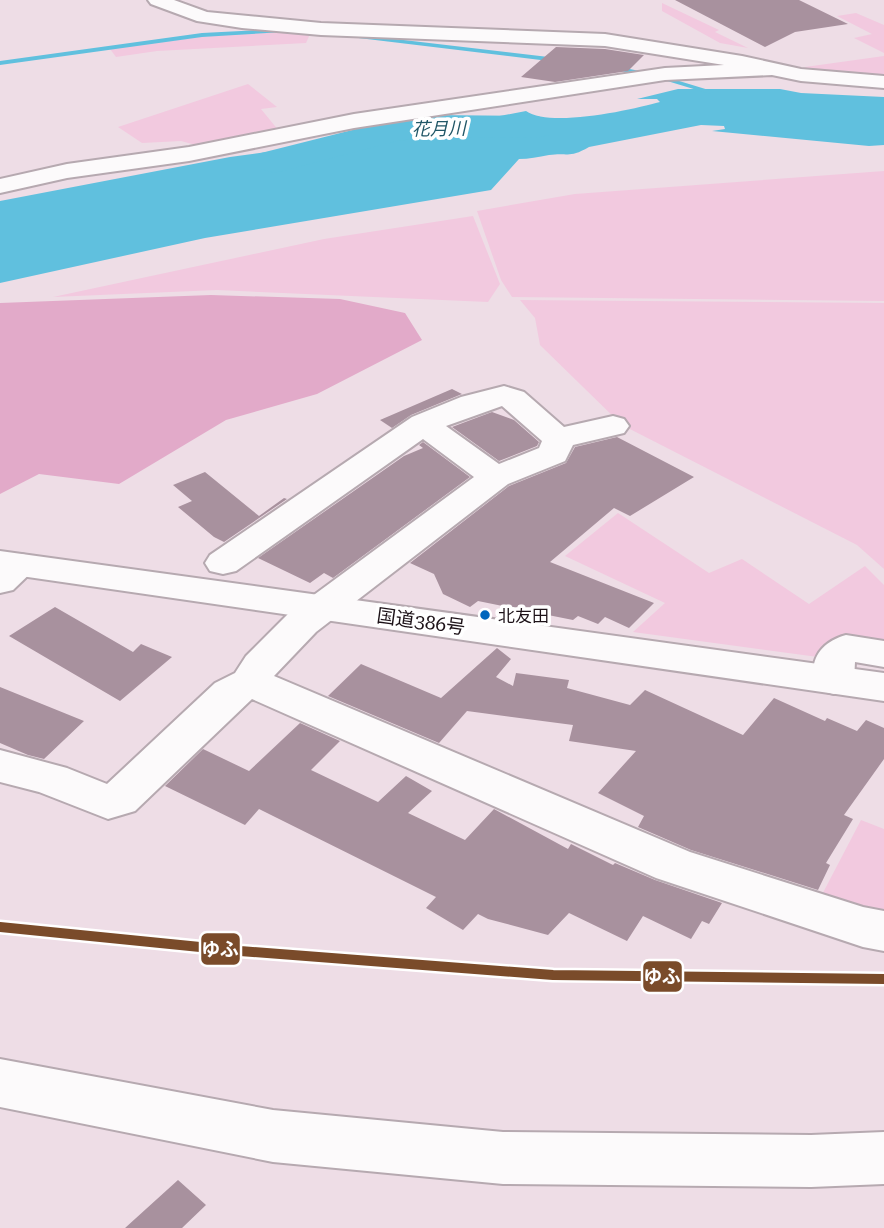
<svg xmlns="http://www.w3.org/2000/svg" width="884" height="1228" viewBox="0 0 884 1228" font-family="'Roboto Serif','Noto Sans JP',serif">
	<style>
		.green { fill: #f2c9df }
		.forest { fill: #e2aac9 }
		.water { fill: #60c0de }
		.lines { fill: none; stroke-linecap: round; stroke-linejoin: round }
		.stream { fill: #60c0de; fill-rule: evenodd }
		.river { fill: #60c0de; fill-rule: evenodd }
		.building { fill: #a8919e }
		.street-casing { stroke: #b6a9b0; stroke-width: 4 }
		.secondary-casing { stroke: #b6a9b0; stroke-width: 4 }
		.highway-casing { stroke: #b6a9b0; stroke-width: 4 }
		.street { fill: #fcfafb; fill-rule: evenodd }
		.secondary { fill: #fcfafb; fill-rule: evenodd }
		.highway { fill: #fcfafb; fill-rule: evenodd }
		.rail-1-casing { stroke: #fff; stroke-width: 15 }
		.rail-1 { stroke: #7a4b2a; stroke-width: 10 }
		.bus-dot { fill: #0065bd; stroke: #fff; stroke-width: 2.5 }
		.labels { text-anchor: middle; stroke-width: 7; stroke-linejoin: round; paint-order: stroke }
		.bus-label { font-size: 17px; fill: #1d1218; stroke: #fff; text-anchor: start }
		.far-water-label { font-size: 18px; font-style: italic; fill: #215767; stroke: #fff }
		.street-label { font-size: 19px; fill: #1d1218; stroke: #fff }
		.line-badge { stroke: #fff; stroke-width: 2.5 }
		.badge-label { font-size: 19px; text-anchor: middle; font-weight: bold; fill: #fff }
	</style>
	<rect width="100%" height="100%" fill="#eedde6"/>
	<path class="green" d="M662 3 719 30 715 32 748 48 720 43 662 11Z
		M856 13 884 25V53L854 38 872 34 837 16Z
		M266 32 310 34 306 43 157 51 116 57 110 49 199 37Z
		M884 56V75L807 72 805 67Z
		M248 84 277 107 261 109 279 131 203 147 181 141 142 143 118 127Z
		M884 171V301L512 297 501 280 477 211 575 194Z
		M473 216 500 284 488 302 217 290 53 297 324 239Z
		M520 300 884 303V569L857 545 622 425 540 345 535 318Z
		M618 513 709 573 742 559 809 604 865 566 884 585V646L818 657 633 632 665 603 565 556Z
		M861 820 884 829V925L815 908Z"/>
	<path class="forest" d="M211 295 340 299 405 313 422 340 317 394 226 420 119 484 39 474 0 494V303Z"/>
	<path class="water" d="M678 89H780L801 93 884 97V145L869 146 712 131 725 129 724 126 701 125 589 147C568 159 569 152 549 155 538 157 529 159 519 159L491 190 205 238 0 283V201L230 157 420 131 526 111C550 128 631 110 660 102L657 99H637Z"/>
	<g class="lines">
		<path class="stream" d="M282 29 284 32 202 37 0 65V61L202 33Z
			M344 33 557 58 560 60 557 62 342 36Z
			M614 66 645 72 648 74 645 76 612 69V67Z
			M666 77 712 91 713 92 710 94 664 80V78Z"/>
		<path class="river" d="M431 115 536 116 549 119 555 127 549 135 536 138 431 137 397 141 275 173 261 169 255 161 261 153 396 119Z"/>
	</g>
	<path class="building" d="M675 0H799L848 24 795 32 765 47Z
		M556 47 605 49 644 55 628 71 555 82 521 77Z
		M452 389 462 394 411 415 392 428 380 420Z
		M492 412 514 420 539 442 537 446 499 461 452 427Z
		M617 437 694 477 630 516 614 508 550 562 654 603 629 628 605 617 598 624 578 616 573 620 478 601 470 607 443 594 434 574 410 563 509 486 566 463 575 447Z
		M423 442 470 477 333 578 324 573 310 583 258 558 404 456 423 448 419 445Z
		M205 472 259 516 284 498 287 499 224 542 214 537 178 507 192 501 173 485Z
		M55 607 133 652 141 644 172 657 120 701 9 636Z
		M497 648 511 659 496 677 513 686 516 673 569 680 567 688 630 705 645 690 743 735 774 698 825 721 827 718 857 731 866 720 884 728V759L844 815 853 819 826 863 830 865 818 890 691 850 638 827 644 816 598 793 636 751 569 741 573 725 467 711 439 743 328 696 361 664 441 698Z
		M0 687 84 721 44 759 28 755 0 743Z
		M300 723 340 741 311 770 378 802 406 776 432 791 408 813 465 840 494 809 568 849 571 844 613 865 615 863 655 880 722 903 709 924 702 921 691 939 643 916 627 941 569 913 548 935 488 919 478 914 463 930 426 908 436 897 259 809 245 825 165 786 203 749 249 771Z
		M178 1180 206 1205 182 1228H125Z"/>
	<g class="lines">
		<g class="street-casing">
			<path id="street" d="M148 0H174L207 12 321 23 605 34 742 56 801 69 884 76V88L801 81 772 75 665 80 354 128 189 161 67 178 0 193V179L67 164 189 147 354 114 665 68 724 65 605 46 321 35 242 28 197 21 151 4Z
				M504 386 524 392 564 427 613 416 624 419 629 426 624 433 573 445 565 461 508 484 316 632 274 676 690 852 863 907 884 911V951L863 947 656 878 252 699 135 811 108 819 39 792 0 782V750L67 768 107 784 215 683 235 673 246 656 288 614 474 477 423 439 236 571 223 574 210 571 205 563 210 555 412 417 461 397ZM502 406 542 441 539 448 499 464 446 426Z
				M21 554 34 557 39 565 13 590 0 593V563L8 557Z
				M846 635 884 641V667L855 662 854 680 848 690 834 694 820 690C804 664 820 642 846 635Z"/>
		</g>
		<g class="secondary-casing">
			<path id="secondary" d="M0 1059 273 1110 503 1132 811 1135 884 1132V1184L811 1187 503 1184 273 1162 0 1107Z"/>
		</g>
		<g class="highway-casing">
			<path id="highway" d="M0 551 884 673V701L0 573Z"/>
		</g>
		<use href="#street" class="street"/>
		<use href="#secondary" class="secondary"/>
		<use href="#highway" class="highway"/>
		<g class="rail-1-casing">
			<path id="rail-1" d="M0 927 240 951 553 975 884 979"/>
		</g>
		<use href="#rail-1" class="rail-1"/>
	</g>
	<circle class="bus-dot" cx="485" cy="615" r="6"/>
	<g class="labels">
		<g class="bus-label">
			<text x="498" y="622">北友田</text>
		</g>
		<g class="far-water-label">
			<text transform="translate(439 129) rotate(-1)" y="6">花月川</text>
		</g>
		<g class="street-label">
			<text transform="translate(421 621) rotate(8)" y="7">国道386号</text>
		</g>
	</g>
	<g class="line-badge">
		<rect x="200" y="932" width="41" height="34" rx="7" fill="#7a4b2a"/>
		<rect x="642" y="960" width="41" height="33" rx="7" fill="#7a4b2a"/>
	</g>
	<g class="badge-label">
		<text x="220" y="956">ゆふ</text>
		<text x="662" y="983">ゆふ</text>
	</g>
</svg>
